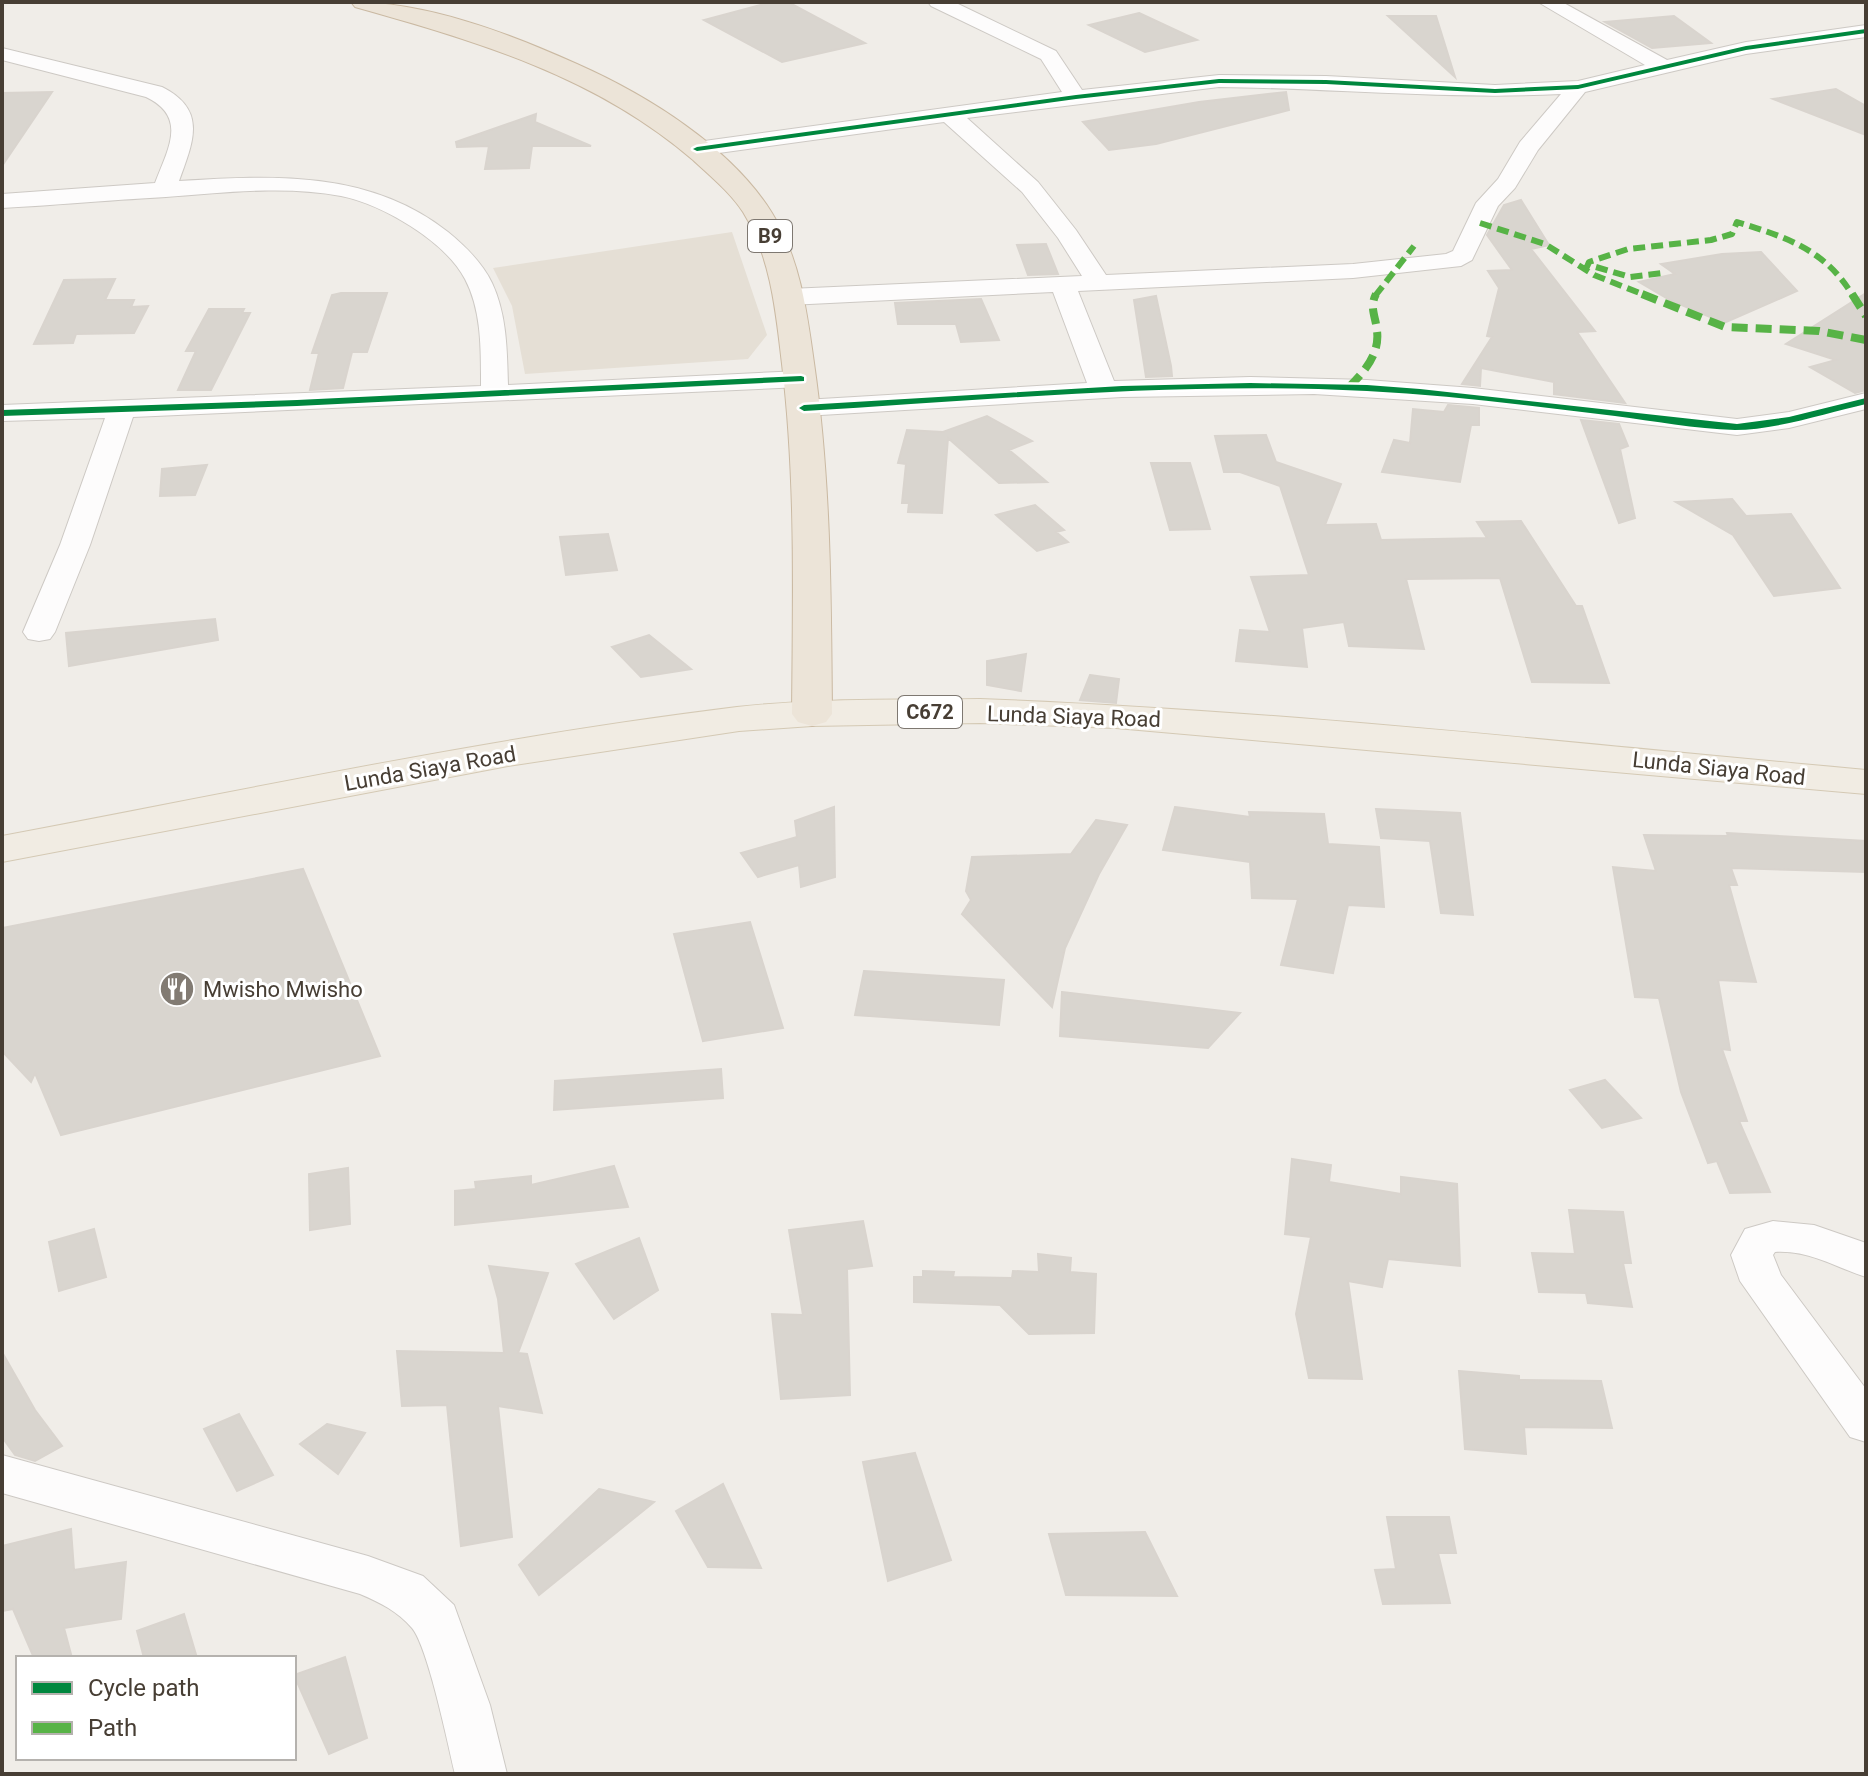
<svg xmlns="http://www.w3.org/2000/svg" width="1868" height="1776" viewBox="0 0 1868 1776" font-family="Roboto,sans-serif">
	<style>
		.residential { fill: #e5dfd5 }
		.building { fill: #d9d5cf; stroke: #d9d4ce; stroke-width: 2 }
		.lines { fill: none; stroke-linecap: round; stroke-linejoin: round }
		.street-casing { stroke: #cdc9c4; stroke-width: 2 }
		.primary-casing { stroke: #d4c9b4; stroke-width: 2 }
		.highway-casing { stroke: #cab9a2; stroke-width: 2 }
		.street { fill: #fdfcfc; fill-rule: evenodd }
		.primary { fill: #f1ece3; fill-rule: evenodd }
		.highway { fill: #ece4d8; fill-rule: evenodd }
		.quiet-far1 { stroke: #57b346; stroke-width: 6; stroke-dasharray: 12 6; stroke-linecap: butt }
		.quiet { stroke: #57b346; stroke-width: 8; stroke-dasharray: 16 8; stroke-linecap: butt }
		.cycleway-casing { stroke: #fff; stroke-width: 5 }
		.cycleway { fill: #00873e; fill-rule: evenodd }
		.labels { text-anchor: middle; stroke-width: 6; stroke-linejoin: round; paint-order: stroke }
		.shield { fill: #fff; stroke: #7e7871; stroke-width: 2 }
		.shield-label { font-size: 20px; font-weight: bold; fill: #473e34 }
		.street-label { font-size: 22px; fill: #473e34; stroke: #fff }
		.poi-label { font-size: 22px; fill: #473e34; stroke: #fff; text-anchor: start }
	</style>
	<rect width="100%" height="100%" fill="#f0ede8"/>
	<path class="residential" d="M732 232 767 335 748 359 525 374 512 306 493 268Z"/>
	<path class="building" d="M772 2H788L865 43 782 62 704 20Z
		M1139 13 1197 40 1145 52 1089 25Z
		M1388 16H1436L1455 77Z
		M1674 16 1711 43 1652 48 1605 22Z
		M1836 89 1866 106V135L1773 99Z
		M52 92 2 166V93Z
		M1286 92 1289 110 1156 144 1109 150 1083 122 1199 102Z
		M536 114 535 122 591 146H532L529 168 485 169 489 146 457 147 456 142Z
		M1521 200 1549 245 1531 249 1595 331 1577 332 1625 403 1554 394V382L1481 368 1480 386 1462 384 1492 337 1487 336 1499 288 1488 271 1512 270 1487 235 1504 205Z
		M1046 244 1058 274 1028 275 1017 245Z
		M1761 252 1797 291 1724 323 1670 300 1639 282 1675 274 1661 264 1722 254Z
		M115 279 105 300H134L131 307 148 306 134 333 76 334 73 343 34 344 64 280Z
		M341 293H387L367 352H352L343 388 310 390 319 353H312L332 295Z
		M1866 293V390L1855 393 1810 367 1836 360 1786 344Z
		M1156 296 1171 366 1172 376 1146 377 1134 300Z
		M981 299 999 340 961 342 956 324H898L895 303Z
		M209 309H244L242 313H250L211 390H178L196 351H186Z
		M1448 405 1479 408V425H1471L1460 482 1382 472 1394 440 1410 443 1413 409 1444 412Z
		M987 416 1032 441 1009 450 1047 482 999 483 948 438 942 513 908 512 909 503H902L906 464 898 463 907 430 943 432Z
		M1581 420 1619 424 1628 446 1620 449 1635 518 1619 523Z
		M1266 435 1276 462 1341 484 1325 525 1376 524 1381 540 1487 538 1477 522 1521 521 1576 606H1582L1609 683 1532 682 1500 578 1406 579 1424 649 1349 646 1344 622 1302 628 1307 667 1236 661 1240 630 1270 632 1251 577 1309 575 1280 486 1240 472H1224L1215 436Z
		M1151 463H1190L1210 529 1170 530Z
		M207 465 195 495 160 496 162 469Z
		M1732 499 1746 516 1791 514 1840 588 1774 596 1733 535 1676 502Z
		M1035 505 1064 530 1056 532 1068 542 1037 551 996 515Z
		M608 534 617 570 566 575 560 537Z
		M215 619 218 640 69 666 66 633Z
		M649 635 691 669 641 677 612 647Z
		M1026 654 1021 691 987 685V661Z
		M1090 675 1119 679 1116 703 1080 700Z
		M834 807 835 877 801 887 799 865 758 877 741 853 797 837 795 821Z
		M1175 807 1250 817 1249 812 1324 814 1328 844 1379 847 1384 907 1348 905 1333 973 1281 965 1298 899 1252 898 1250 862 1163 850Z
		M1376 809 1460 813 1473 915 1441 913 1430 841 1381 838Z
		M1096 820 1127 825 1099 874 1065 948 1052 1007 962 914 971 900 966 891 972 857 1071 854Z
		M1727 833 1866 841V872L1731 868 1737 885H1729L1756 982 1718 980 1730 1050 1722 1049 1747 1121H1739L1770 1192 1730 1193 1717 1161 1708 1163 1681 1092 1659 998 1635 997 1613 867 1656 871 1644 835 1728 836Z
		M303 869 380 1056 61 1135 35 1073 31 1082 2 1051V928Z
		M750 922 783 1028 703 1041 674 934Z
		M864 971 1004 980 999 1025 855 1015Z
		M1062 992 1240 1013 1208 1048 1060 1036Z
		M721 1069 723 1098 554 1110 555 1081Z
		M1605 1080 1641 1118 1602 1128 1570 1090Z
		M1292 1159 1331 1165 1329 1182 1401 1194V1177L1457 1184 1460 1266 1388 1259 1382 1287 1348 1281 1362 1379 1309 1378 1296 1314 1311 1237 1285 1234Z
		M614 1166 628 1207 455 1225V1191L476 1189 475 1182 531 1176V1185Z
		M348 1168 350 1224 310 1230 309 1174Z
		M1569 1210 1623 1212 1631 1263H1623L1632 1307 1588 1303 1586 1293 1539 1292 1532 1253 1575 1254Z
		M863 1221 872 1266 847 1269 850 1395 781 1399 772 1314 803 1315 789 1230Z
		M94 1229 106 1277 59 1291 49 1242Z
		M639 1238 658 1290 614 1319 576 1264Z
		M1038 1254 1071 1258 1070 1272 1096 1274 1094 1333 1029 1334 1000 1305 914 1302V1277H923V1271L954 1272 953 1277 1012 1278 1013 1271 1039 1272Z
		M489 1266 548 1273 518 1353 527 1354 542 1413 498 1406 512 1537 461 1546 447 1405 402 1406 397 1351 504 1353 498 1299Z
		M2 1352 35 1410 62 1446 35 1461 15 1455 2 1437Z
		M1459 1371 1519 1376V1380L1601 1381 1612 1428 1524 1427 1526 1454 1465 1449Z
		M239 1414 273 1475 237 1491 204 1429Z
		M327 1424 365 1433 338 1474 300 1444Z
		M915 1453 951 1560 888 1581 863 1462Z
		M723 1484 761 1568 708 1567 676 1511Z
		M599 1489 654 1502 539 1595 519 1565Z
		M1387 1517H1449L1456 1553H1438L1450 1603 1383 1604 1375 1570 1396 1569Z
		M71 1529 74 1570 126 1562 121 1619 64 1628 72 1658H34L13 1609 2 1611V1546Z
		M1145 1532 1177 1596 1066 1595 1049 1534Z
		M184 1614 197 1658H144L137 1631Z
		M345 1657 367 1738 329 1754 294 1675Z"/>
	<g class="lines">
		<g class="street-casing">
			<path id="street" d="M928 2H954L1056 51 1082 90 1219 75 1326 76 1495 85 1578 81 1645 65 1538 2H1562L1667 60 1746 42 1866 25V37L1746 54 1585 92 1538 150 1515 188 1498 206 1472 260 1461 266 1353 278 1078 291 1114 381 1250 377 1367 380 1473 388 1737 419 1789 412 1866 393V409L1789 428 1737 435 1473 404 1314 394 1122 397 804 416 794 414 790 408 794 402 804 400 1087 383 1053 292 789 305 780 302 776 297 780 292 789 289 1082 276 1058 238 1022 192 944 122 697 156 686 149 697 142 1062 92 1041 59 931 6ZM1219 87C1333 88 1447 100 1561 94L1520 142 1498 179 1476 203 1453 251 1446 254 1353 264 1106 275 1076 230 1038 182 967 118Z
				M2 48 162 87C208 110 193 142 179 181 273 175 370 170 448 232 465 246 482 262 492 283 507 315 507 351 508 385L801 371 810 373 814 379 810 385 801 387 133 417 90 545 55 632 50 639 39 641 28 639 23 632 60 545 105 418 2 421V405L481 386C481 351 482 311 465 279 445 241 382 204 341 196 284 185 223 193 166 197 111 200 57 205 2 208V194L155 183C168 149 188 117 146 97L2 60Z
				M1773 1221 1814 1225 1866 1243V1277C1835 1267 1809 1250 1775 1252L1773 1255 1781 1275 1866 1389V1442L1850 1437 1740 1281 1731 1255 1745 1229Z
				M2 1455 368 1556 423 1576 454 1605 490 1705 507 1774H455C448 1745 428 1647 412 1628 397 1611 381 1603 360 1594L2 1493Z"/>
		</g>
		<g class="primary-casing">
			<path id="primary" d="M980 699C1276 710 1571 743 1866 770V794L1116 728 980 723 812 726 739 731 508 766 2 862V836C246 790 491 737 737 707 817 698 900 700 980 699Z"/>
		</g>
		<g class="highway-casing">
			<path id="highway" d="M351 2C427 2 508 33 577 64 647 95 731 147 772 213 800 258 807 312 814 363 831 480 831 597 832 714L826 722 812 726 798 722 792 714C793 597 796 480 782 364 776 313 771 257 743 212 730 192 710 176 693 160 596 76 476 41 355 7Z"/>
		</g>
		<use href="#street" class="street"/>
		<use href="#primary" class="primary"/>
		<use href="#highway" class="highway"/>
		<path class="quiet-far1" d="M1480 223 1545 244 1594 275 1647 296
			M1596 267 1630 277 1662 273
			M1586 269 1589 262 1628 249 1711 240 1732 234 1737 222C1786 237 1826 250 1853 296
			M1375 296 1414 246"/>
		<path class="quiet" d="M1642 294 1725 327 1819 331 1866 340
			M1852 294 1866 316
			M1349 387C1364 372 1380 354 1377 331 1376 317 1369 308 1376 294"/>
		<g class="cycleway-casing">
			<path id="cycleway" d="M1866 29V33L1746 50 1578 89 1495 93 1326 84 1219 83 1076 99 697 151 693 149 697 147 1076 95 1219 79 1326 80 1495 89 1578 85 1746 46Z
				M801 376 804 377V381L297 406 2 416V410L297 400Z
				M1250 383 1367 385 1420 389 1737 424 1789 417 1866 398V404C1827 413 1775 430 1735 430 1695 429 1654 421 1615 416 1533 406 1450 395 1367 391 1180 381 991 400 804 411L799 408 804 405 1122 386Z"/>
		</g>
		<use href="#cycleway" class="cycleway"/>
	</g>
	<defs>
		<g id="restaurant-disc" transform="scale(1.8)"><circle r="9.5" fill="#827b73" stroke="#fff"/><path d="M-5-6h1v4h1v-4h1v4h1v-4h1v5L-1.5 .5V6h-2V.5L-5-1ZM5-6V6H3V1.5H1.5Q1.5-4 5-6Z" fill="#fff"/></g>
	</defs>
	<g fill-rule="evenodd">
		<use href="#restaurant-disc" x="177" y="989"/>
	</g>
	<g class="labels">
		<g class="shield">
			<rect x="748" y="220" width="44" height="32" rx="6"/>
			<rect x="898" y="696" width="64" height="32" rx="6"/>
		</g>
		<g class="shield-label">
			<text x="770" y="243">B9</text>
			<text x="930" y="719">C672</text>
		</g>
		<g class="street-label">
			<text transform="translate(1074 716) rotate(2)" y="8">Lunda Siaya Road</text>
			<text transform="translate(430 768) rotate(-10)" y="8">Lunda Siaya Road</text>
			<text transform="translate(1719 768) rotate(6)" y="8">Lunda Siaya Road</text>
		</g>
		<g class="poi-label">
			<text x="203" y="997">Mwisho Mwisho</text>
		</g>
	</g>
	<rect width="1868" height="1776" fill="none" stroke="#473e34" stroke-width="8"/>
	<rect x="16" y="1656" width="280" height="104" fill="#ffffff" stroke="#b5b2ae" stroke-width="2"/>
	<rect x="32" y="1682" width="40" height="12" fill="#00873e" stroke="#b5b2ae" stroke-width="2"/>
	<text x="88" y="1696" font-size="24" fill="#473e34">Cycle path</text>
	<rect x="32" y="1722" width="40" height="12" fill="#57b346" stroke="#b5b2ae" stroke-width="2"/>
	<text x="88" y="1736" font-size="24" fill="#473e34">Path</text>
</svg>
